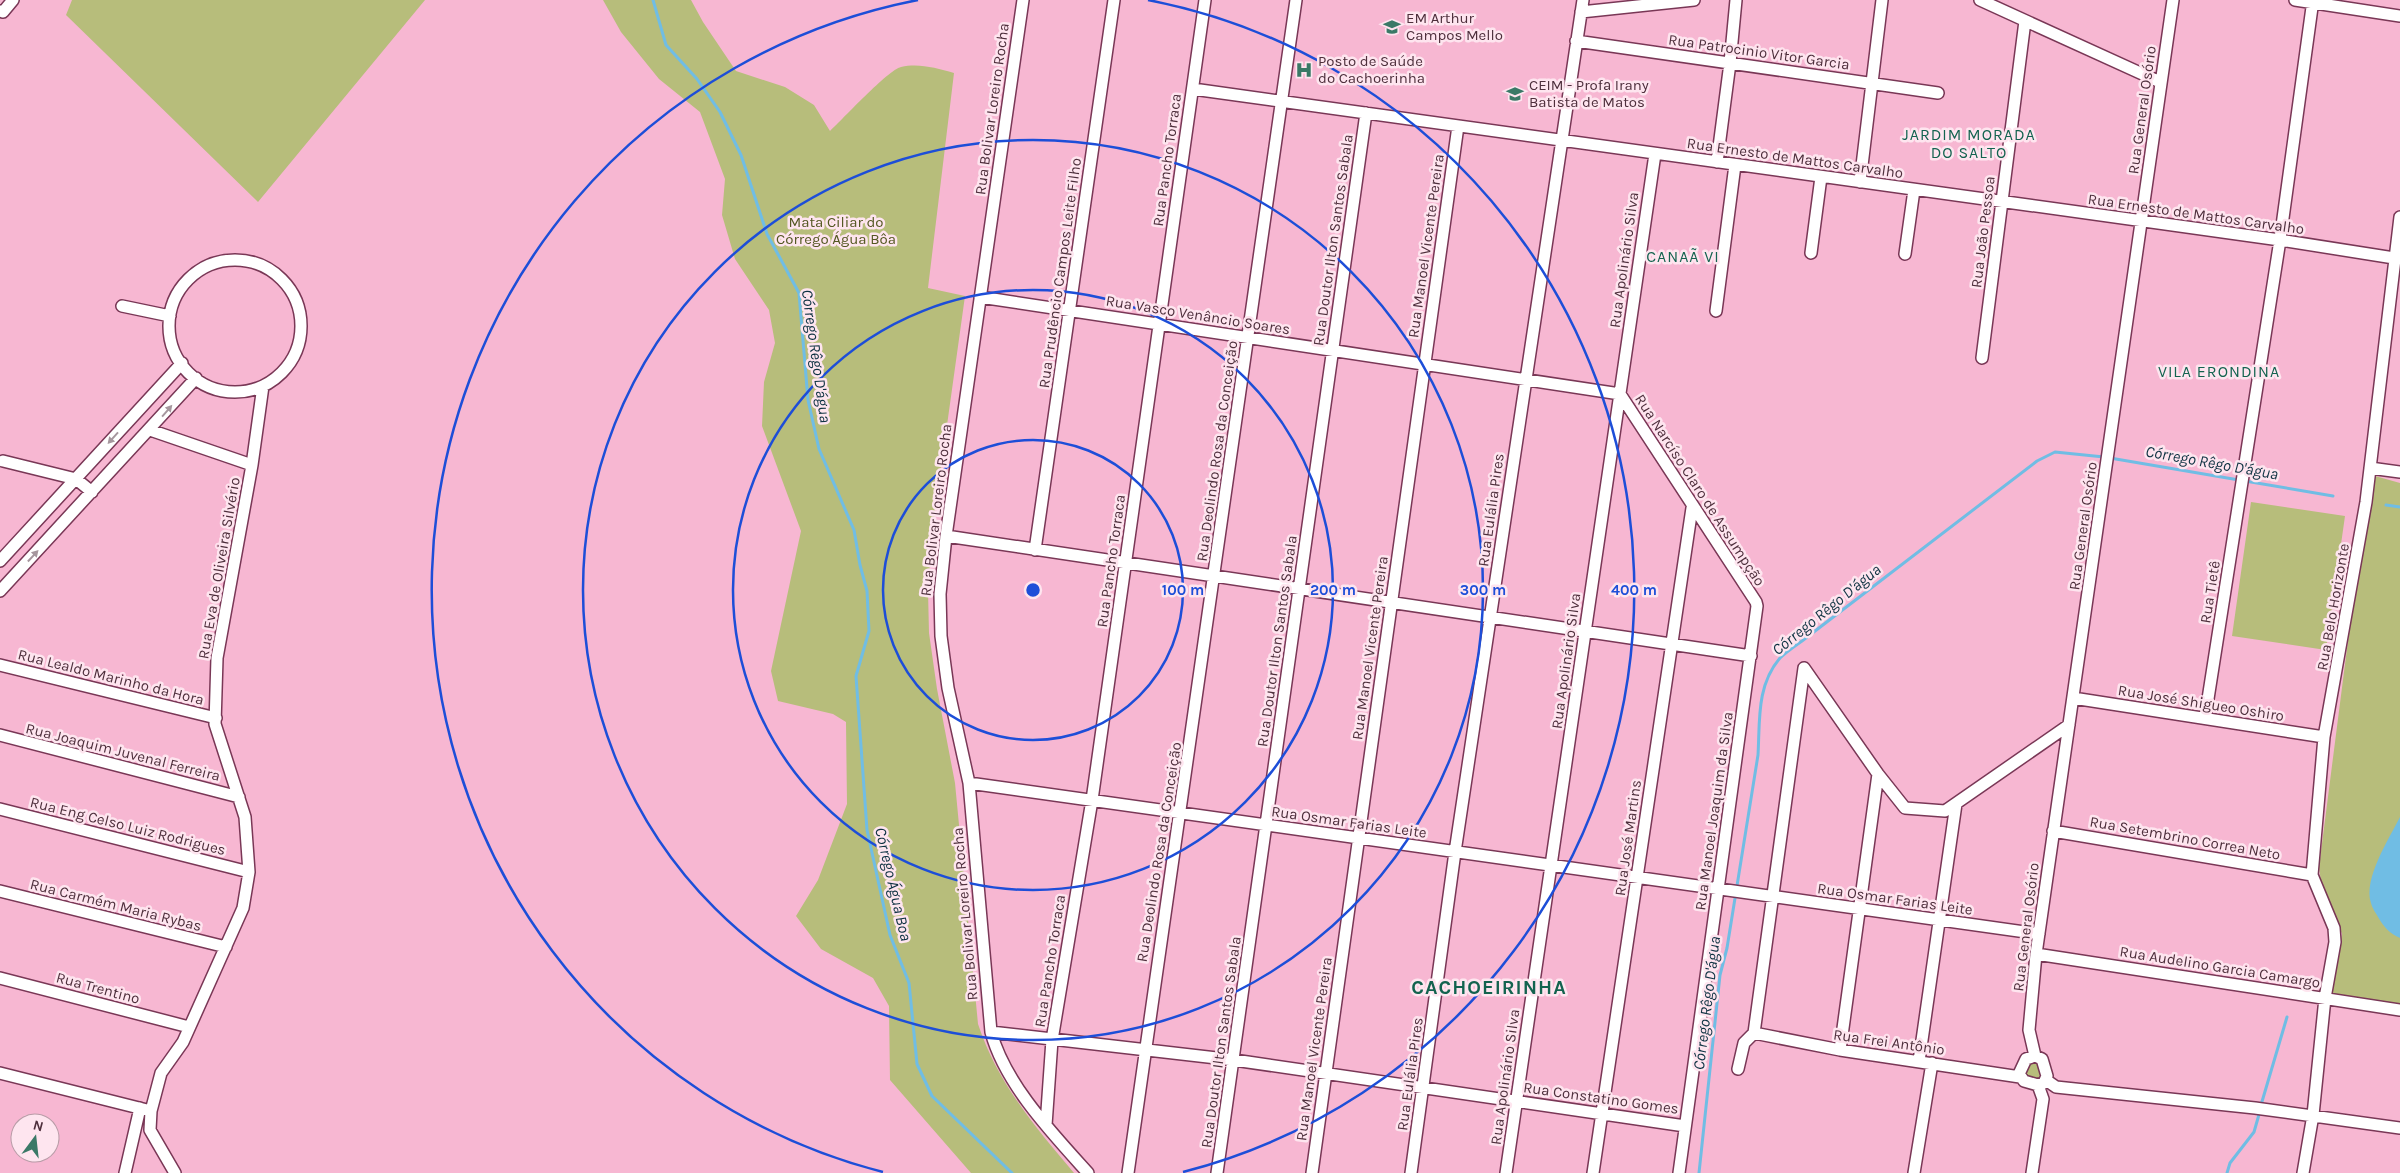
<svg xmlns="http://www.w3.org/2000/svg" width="2400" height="1173" viewBox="0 0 2400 1173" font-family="Karla,sans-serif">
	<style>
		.green { fill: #b7bd7b }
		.water { fill: #70bde4 }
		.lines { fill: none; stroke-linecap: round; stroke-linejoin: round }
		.stream { stroke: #70bde4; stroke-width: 3 }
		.minor-casing { stroke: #793756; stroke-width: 14 }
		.minor { stroke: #fff; stroke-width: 11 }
		.oneway { fill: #a6979e }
		.ring { fill: none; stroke: #1d4ed8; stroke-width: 2.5 }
		.labels { text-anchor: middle; stroke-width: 5; stroke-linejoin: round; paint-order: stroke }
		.poi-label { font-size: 15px; fill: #4e2f3c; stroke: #fee5ef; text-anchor: start }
		.street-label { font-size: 15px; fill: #4e2f3c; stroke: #fee5ef }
		.park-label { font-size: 15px; fill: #535721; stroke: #fee5ef }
		.neighbourhood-label { font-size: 16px; letter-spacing: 1px; fill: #13634f; stroke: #fee5ef }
		.water-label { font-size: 16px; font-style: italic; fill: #0e3242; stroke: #fee5ef }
		.district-label { font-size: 20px; font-weight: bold; letter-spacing: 1px; fill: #13634f; stroke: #fee5ef }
		.centre { fill: #1d4ed8; stroke: #fee5ef; stroke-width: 2.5 }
		.ring-label { font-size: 15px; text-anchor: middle; font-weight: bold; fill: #1d4ed8; stroke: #fee5ef; stroke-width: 5; stroke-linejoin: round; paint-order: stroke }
	</style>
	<rect width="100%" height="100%" fill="#f7b7d2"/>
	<path class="green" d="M72 0H425L258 202 66 15Z
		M603 0H691L703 22 736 71 785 87 814 105 830 131C843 119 888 70 901 67 919 63 936 68 954 73L928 288 965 296 932 533 928 591 929 633 937 689 955 783 978 1024C997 1082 1035 1127 1074 1173H971L890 1080 889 1006 873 978 821 949 796 916 818 880 847 804 846 722 833 714 778 701 771 671 801 531 762 426 764 382 775 343 769 310 735 259 722 215 725 179 700 112 659 79 621 32Z
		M2375 476 2400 483V1007L2328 996 2342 934 2321 882 2319 867 2359 555Z
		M2251 502 2345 516 2326 650 2232 636Z
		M2027 1061H2037L2041 1076 2036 1082 2021 1073Z"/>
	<path class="water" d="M2400 817V938C2390 934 2383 926 2378 917 2376 913 2372 908 2371 903 2363 879 2389 839 2400 817Z"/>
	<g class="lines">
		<path class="stream" d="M653 0 666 45 697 79 720 112 741 155 767 234 799 293 808 400 819 449 854 530 860 565 867 591 869 631 856 676 867 830 890 935 909 983 917 1064 932 1096 1012 1173
			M2110 458 2239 480
			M2245 481 2333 496
			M2386 505 2400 507
			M2261 1105 2287 1017
			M1699 1173 1720 975 1727 948 1758 755C1760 722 1756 686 1780 658 1786 652 1795 646 1802 641L2037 461 2055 452 2104 457
			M2227 1173 2230 1163 2254 1132 2260 1111"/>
		<g class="minor-casing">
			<path id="minor" d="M1023 0 946 536 940 594 941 636 948 688 969 783 991 1032C1005 1084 1052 1133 1088 1173
				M1980 0 2160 82
				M2295 0 2400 16
				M0 11 3 12 13 0
				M1581 12 1694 0
				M1576 41 1938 93
				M1193 89 2280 240 2394 258
				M1717 162 1730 63 1736 0
				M1860 182 1882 0
				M1811 253 1821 177
				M1905 254 1914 190
				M169 326a66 66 0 1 1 132 0a66 66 0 1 1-132 0Z
				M980 297 1620 394 1756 602 1757 606 1679 1173
				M122 306 170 316
				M1716 311 1735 165
				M1982 358 2025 21
				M150 430 252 465
				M3 461 76 479 92 492
				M2370 468 2400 472
				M946 536 1751 656
				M1035 550 1114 0
				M0 561 182 363
				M0 591 196 378
				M0 665 216 718
				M1804 668 1878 774 1905 808 1945 811 2069 725
				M2073 698 2324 737
				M2205 718 2280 240 2313 0
				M0 735 239 797
				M969 783 2039 934
				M0 809 249 872
				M2053 831 2312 875
				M0 891 226 947
				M2036 954 2400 1010
				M0 978 189 1027
				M991 1032 1234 1060 1685 1126
				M1754 1033 1804 668
				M1754 1033 1840 1050 2020 1077
				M1840 1050 1878 774
				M2035 1056 2029 1030 2036 954 2173 0
				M2035 1056 2042 1059 2047 1076 2044 1083 2038 1085 2024 1081 2019 1074 2026 1059Z
				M1919 1061 1956 804
				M1738 1069 1744 1043 1754 1033
				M0 1073 151 1111
				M2046 1080 2056 1087 2255 1108 2400 1128
				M1046 1125 1052 1040 1092 800 1205 0
				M125 1173 140 1108
				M175 1173 150 1130 151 1111 161 1073 183 1042 243 908 249 872 245 817 215 724 217 658 252 465 263 386
				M1128 1173 1296 0
				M1217 1173 1366 113
				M1312 1173 1458 126
				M1411 1173 1455 852 1583 0
				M1506 1173 1655 154
				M1593 1173 1692 508
				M1914 1173 1932 1063
				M2032 1173 2043 1099 2038 1085
				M2303 1173 2313 1115 2325 998 2335 942 2334 928 2312 875 2324 737 2366 502 2400 217"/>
		</g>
		<use href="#minor" class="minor"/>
	</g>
	<defs><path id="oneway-solid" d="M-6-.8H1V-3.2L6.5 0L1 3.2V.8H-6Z" transform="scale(1.25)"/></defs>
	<g class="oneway">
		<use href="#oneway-solid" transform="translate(167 411) rotate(-49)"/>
		<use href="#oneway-solid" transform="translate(113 438) rotate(132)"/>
		<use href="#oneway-solid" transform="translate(33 556) rotate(-47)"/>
	</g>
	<g class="ring">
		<circle cx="1033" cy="590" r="150"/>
		<circle cx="1033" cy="590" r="300"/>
		<circle cx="1033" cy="590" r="450"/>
		<path d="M883 1172A601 601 0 0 1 918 0M1148 0A601 601 0 0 1 1183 1172"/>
	</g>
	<defs>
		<g id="school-bare" transform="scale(1.35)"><path d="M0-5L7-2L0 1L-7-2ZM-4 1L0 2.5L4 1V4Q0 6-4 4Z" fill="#3a7967" stroke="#fee5ef" stroke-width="2.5" paint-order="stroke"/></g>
		<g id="hospital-bare" transform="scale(1.35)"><path d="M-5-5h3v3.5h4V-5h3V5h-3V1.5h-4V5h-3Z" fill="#3a7967" stroke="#fee5ef" stroke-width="2.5" paint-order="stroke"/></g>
	</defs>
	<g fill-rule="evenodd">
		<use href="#school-bare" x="1392" y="27"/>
		<use href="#hospital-bare" x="1304" y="70"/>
		<use href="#school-bare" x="1515" y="94"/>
	</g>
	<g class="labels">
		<g class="poi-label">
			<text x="1406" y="23">EM Arthur<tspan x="1406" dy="17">Campos Mello</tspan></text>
			<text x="1318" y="66">Posto de Saúde<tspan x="1318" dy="17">do Cachoerinha</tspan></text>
			<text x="1529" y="90">CEIM - Profª Irany<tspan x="1529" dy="17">Batista de Matos</tspan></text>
		</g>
		<g class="street-label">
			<text transform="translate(1759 52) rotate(8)" y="5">Rua Patrocinio Vitor Garcia</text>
			<text transform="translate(992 109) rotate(-82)" y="5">Rua Bolivar Loreiro Rocha</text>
			<text transform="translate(2142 110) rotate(-82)" y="5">Rua General Osório</text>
			<text transform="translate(1795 158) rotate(8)" y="5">Rua Ernesto de Mattos Carvalho</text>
			<text transform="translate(1167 160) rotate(-82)" y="5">Rua Pancho Torraca</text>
			<text transform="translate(2196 214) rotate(8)" y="5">Rua Ernesto de Mattos Carvalho</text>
			<text transform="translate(1983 232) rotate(-83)" y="5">Rua João Pessoa</text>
			<text transform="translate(1333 240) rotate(-82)" y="5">Rua Doutor Ilton Santos Sabala</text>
			<text transform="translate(1426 246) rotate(-82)" y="5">Rua Manoel Vicente Pereira</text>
			<text transform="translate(1624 260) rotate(-82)" y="5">Rua Apolinário Silva</text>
			<text transform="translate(1060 273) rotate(-82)" y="5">Rua Prudêncio Campos Leite Filho</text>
			<text transform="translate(1198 315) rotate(9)" y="5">Rua Vasco Venâncio Soares</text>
			<text transform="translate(1217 451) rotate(-82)" y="5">Rua Deolindo Rosa da Conceição</text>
			<text transform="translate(1700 490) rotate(57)" y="5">Rua Narcíso Claro de Assumpção</text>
			<text transform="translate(936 510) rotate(-83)" y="5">Rua Bolivar Loreiro Rocha</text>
			<text transform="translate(1491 510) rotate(-82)" y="5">Rua Eulália Pires</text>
			<text transform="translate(2083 526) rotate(-82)" y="5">Rua General Osório</text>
			<text transform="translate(1111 561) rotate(-82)" y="5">Rua Pancho Torraca</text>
			<text transform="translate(219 568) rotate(-80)" y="5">Rua Eva de Oliveira Silvério</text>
			<text transform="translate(2210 592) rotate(-81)" y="5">Rua Tietê</text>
			<text transform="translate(2333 607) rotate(-80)" y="5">Rua Belo Horizonte</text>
			<text transform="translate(1277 641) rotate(-82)" y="5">Rua Doutor Ilton Santos Sabala</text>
			<text transform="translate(1370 648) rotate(-82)" y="5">Rua Manoel Vicente Pereira</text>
			<text transform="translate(1566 661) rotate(-82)" y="5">Rua Apolinário Silva</text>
			<text transform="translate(111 677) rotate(14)" y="5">Rua Lealdo Marinho da Hora</text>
			<text transform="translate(2201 703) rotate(9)" y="5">Rua José Shigueo Oshiro</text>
			<text transform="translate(123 752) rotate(14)" y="5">Rua Joaquim Juvenal Ferreira</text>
			<text transform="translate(1714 811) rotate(-82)" y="5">Rua Manoel Joaquim da Silva</text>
			<text transform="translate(1349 822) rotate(8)" y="5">Rua Osmar Farias Leite</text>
			<text transform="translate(128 826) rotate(14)" y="5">Rua Eng Celso Luiz Rodrigues</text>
			<text transform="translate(1628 838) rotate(-82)" y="5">Rua José Martins</text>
			<text transform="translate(2185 838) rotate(10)" y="5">Rua Setembrino Correa Neto</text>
			<text transform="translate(1159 852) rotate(-81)" y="5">Rua Deolindo Rosa da Conceição</text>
			<text transform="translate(1895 899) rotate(8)" y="5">Rua Osmar Farias Leite</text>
			<text transform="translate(116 905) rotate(14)" y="5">Rua Carmém Maria Rybas</text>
			<text transform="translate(965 914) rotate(-95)" y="5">Rua Bolivar Loreiro Rocha</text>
			<text transform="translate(2026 927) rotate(-83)" y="5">Rua General Osório</text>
			<text transform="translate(1050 961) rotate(-81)" y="5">Rua Pancho Torraca</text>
			<text transform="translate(2220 967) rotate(9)" y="5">Rua Audelino Garcia Camargo</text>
			<text transform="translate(98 988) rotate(15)" y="5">Rua Trentino</text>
			<text transform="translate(1221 1042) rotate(-82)" y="5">Rua Doutor Ilton Santos Sabala</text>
			<text transform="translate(1889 1042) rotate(8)" y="5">Rua Frei Antônio</text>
			<text transform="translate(1314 1049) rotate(-82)" y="5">Rua Manoel Vicente Pereira</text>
			<text transform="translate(1410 1074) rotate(-82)" y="5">Rua Eulália Pires</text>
			<text transform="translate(1505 1077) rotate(-82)" y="5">Rua Apolinário Silva</text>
			<text transform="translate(1601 1098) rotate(8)" y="5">Rua Constatino Gomes</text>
		</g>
		<g class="park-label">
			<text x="836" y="227">Mata Ciliar do<tspan x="836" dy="17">Córrego Água Bôa</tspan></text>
		</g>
		<g class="neighbourhood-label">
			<text x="1969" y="140">JARDIM MORADA<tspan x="1969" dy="18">DO SALTO</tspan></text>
			<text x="1683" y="262">CANAÃ VI</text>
			<text x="2219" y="377">VILA ERONDINA</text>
		</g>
		<g class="water-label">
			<text transform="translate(817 356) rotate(82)" y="6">Córrego Rêgo D'água</text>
			<text transform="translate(2212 462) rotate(10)" y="6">Córrego Rêgo D'água</text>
			<text transform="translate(1826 609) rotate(-39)" y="6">Córrego Rêgo D'água</text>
			<text transform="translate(894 884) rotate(77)" y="6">Córrego Água Boa</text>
			<text transform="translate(1706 1003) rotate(-83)" y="6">Córrego Rêgo D'água</text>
		</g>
		<g class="district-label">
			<text x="1489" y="994">CACHOEIRINHA</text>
		</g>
	</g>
	<circle cx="1033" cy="590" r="8" class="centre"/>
	<g class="ring-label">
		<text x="1183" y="595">100 m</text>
		<text x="1333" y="595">200 m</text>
		<text x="1483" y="595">300 m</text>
		<text x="1634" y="595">400 m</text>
	</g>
	<g transform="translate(35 1138) rotate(15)"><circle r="24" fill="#fee5ef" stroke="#b89ca7"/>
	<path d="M0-4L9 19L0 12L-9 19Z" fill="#3a7967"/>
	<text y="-8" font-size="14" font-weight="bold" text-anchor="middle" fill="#4e2f3c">N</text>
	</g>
</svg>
